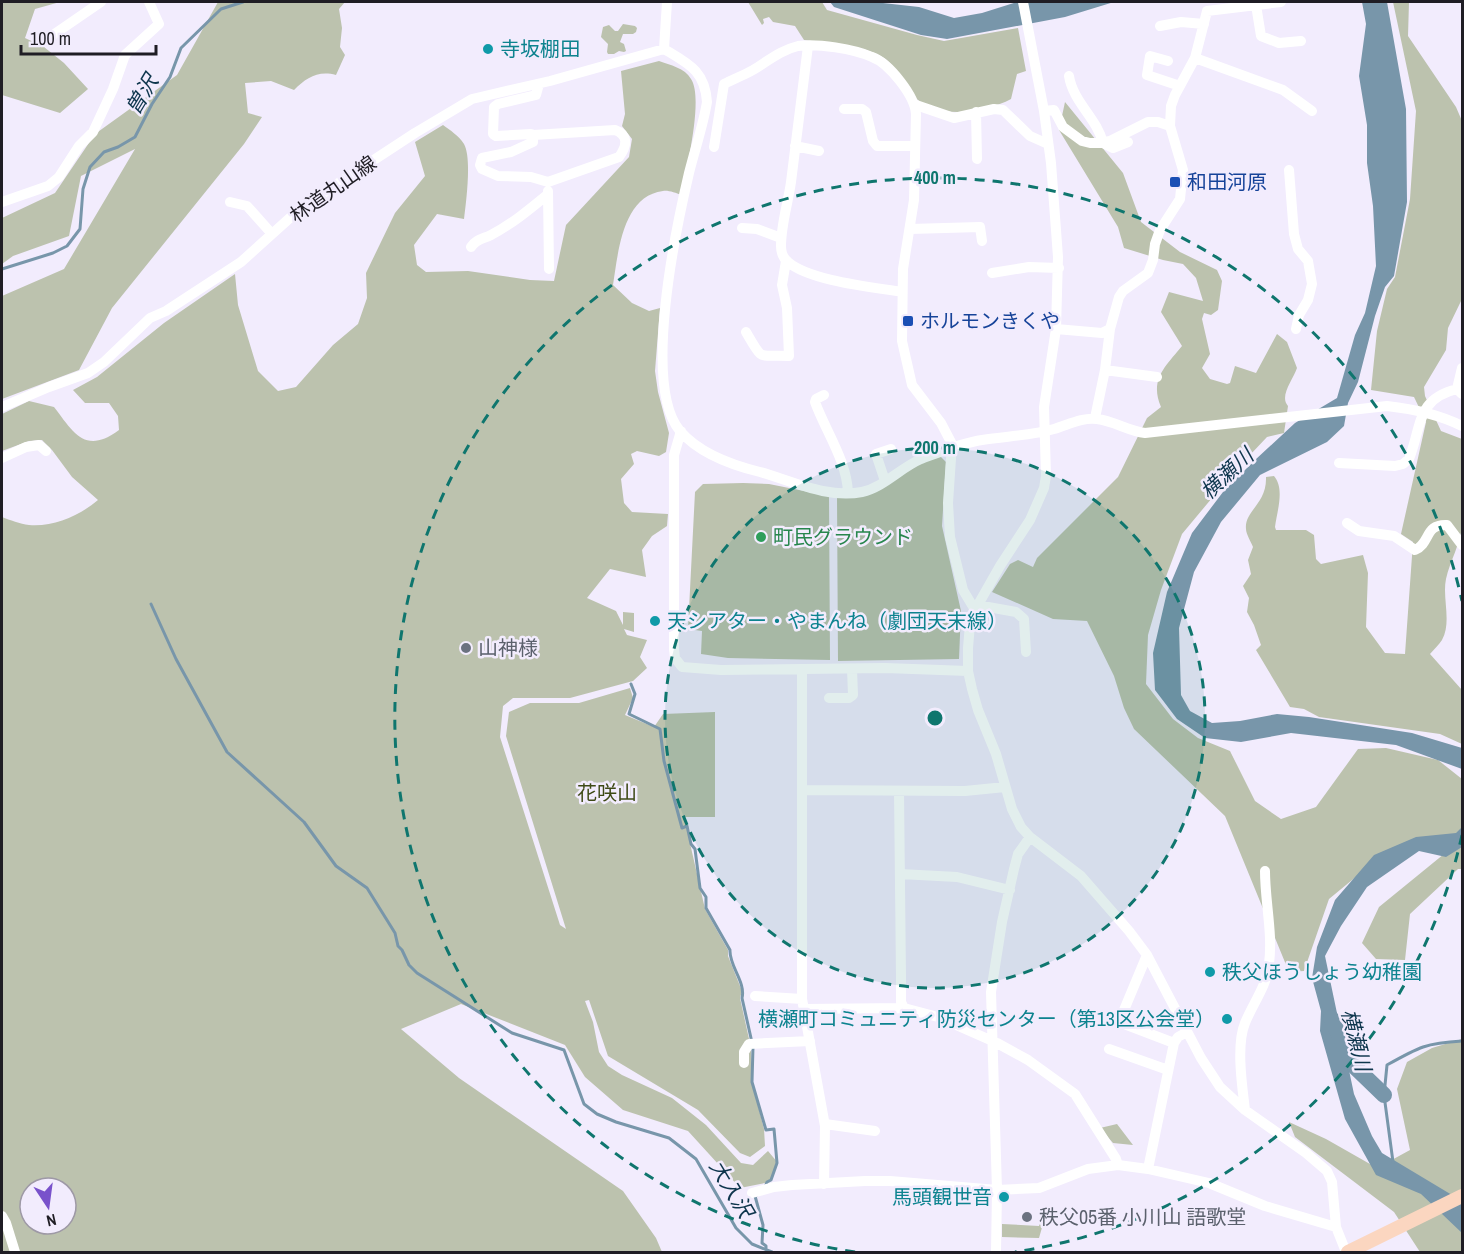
<svg xmlns="http://www.w3.org/2000/svg" width="1464" height="1254" viewBox="0 0 1464 1254" font-family="'Archivo Narrow','Noto Sans JP',sans-serif">
	<style>
		.green { fill: #bcc2ae; fill-rule: evenodd }
		.water { fill: #7896aa }
		.lines { fill: none; stroke-linecap: round; stroke-linejoin: round }
		.stream { stroke: #7896aa; stroke-width: 3 }
		.river { stroke: #7896aa; stroke-width: 16 }
		.minor { stroke: #fff; stroke-width: 10 }
		.major { stroke: #fbd6c0; stroke-width: 14 }
		.ring { fill: none; stroke: #0f766e; stroke-width: 3; stroke-dasharray: 10 8 }
		.culture-dot { fill: #0f9aa8; stroke: #f2ecfd; stroke-width: 2 }
		.transit-dot { fill: #1a4fb4; stroke: #f2ecfd; stroke-width: 2 }
		.leisure-dot { fill: #2e9e5b; stroke: #f2ecfd; stroke-width: 2 }
		.worship-dot { fill: #6b7280; stroke: #f2ecfd; stroke-width: 2 }
		.labels { text-anchor: middle; stroke-width: 5; stroke-linejoin: round; paint-order: stroke }
		.culture-label { font-size: 20px; fill: #0d838f; stroke: #f2ecfd; text-anchor: start }
		.transit-label { font-size: 20px; fill: #164399; stroke: #f2ecfd; text-anchor: start }
		.street-label { font-size: 20px; fill: #1f1d24; stroke: #f2ecfd }
		.leisure-label { font-size: 20px; fill: #27864d; stroke: #f2ecfd; text-anchor: start }
		.worship-label { font-size: 20px; fill: #5b616d; stroke: #f2ecfd; text-anchor: start }
		.park-label { font-size: 20px; fill: #3e4a16; stroke: #f2ecfd }
		.water-label { font-size: 21px; font-style: italic; fill: #0e364d; stroke: #f2ecfd }
		.centre { fill: #0f766e; stroke: #f2ecfd; stroke-width: 3 }
		.ring-label { font-size: 18px; text-anchor: middle; font-weight: bold; fill: #0f766e; stroke: #f2ecfd; stroke-width: 5; stroke-linejoin: round; paint-order: stroke }
	</style>
	<rect width="100%" height="100%" fill="#f2ecfd"/>
	<path class="green" d="M2 2H60L35 9 25 38 44 47 64 63 88 89 60 113 2 95Z
		M218 2H345L339 9 342 28 340 47 345 55 336 75C318 70 306 78 294 90L271 81 245 83 248 113 262 117 244 144 112 308 79 370 2 399V296L64 269 135 149 81 176 69 236 13 256 2 264V218L55 193 95 134 177 75Z
		M748 2H822L827 10 917 35 944 41 1018 28 1026 71 1017 74 1011 99C985 113 933 121 912 94 905 85 894 64 884 58 861 44 830 44 804 40L795 26 773 22 769 17 763 19 764 23 762 25Z
		M1393 2H1409L1408 36 1456 107 1462 121V299L1448 328 1446 350 1424 387 1425 396 1441 431 1462 439V526C1460 545 1450 561 1446 579 1442 598 1452 622 1442 640 1439 645 1434 649 1430 654L1462 690V744L1440 734 1319 717 1304 709 1290 707 1256 650 1261 645 1254 625 1247 612 1249 598 1243 586 1251 574 1248 560 1253 547C1251 542 1246 534 1246 529 1244 511 1267 504 1266 477L1274 476C1285 489 1277 511 1275 527L1276 530H1306L1314 535 1316 559 1321 564 1363 555 1368 573 1366 627 1385 653 1405 654 1413 542 1401 534 1426 422 1414 397 1371 390 1377 331 1387 289 1395 277 1410 199 1416 111Z
		M623 24 635 26 637 28 636 32 633 34H623L620 42 624 44 626 51 624 52 619 51 614 54H608L607 52 608 44 601 37 603 27 609 25 615 31H618Z
		M659 61C670 65 685 68 691 79 704 98 686 171 681 195 676 193 668 190 663 191 622 196 618 254 613 285L632 303 649 311 660 308 655 371 658 392 669 433 666 452 659 456 637 451 631 454 634 464 621 479 624 503 632 512 668 514 667 526 652 536 642 550 646 577 610 569 587 598 616 611 623 625V612L634 613V632L624 629 627 635 647 640 640 657 647 668 633 681 570 698H513L503 706 500 737 560 925 566 929 506 736 509 712 530 703H579L630 688 633 698 625 715 654 727 663 714 715 712V817H684L705 909 728 950V956L742 991 740 998 751 1048 752 1082 764 1129 765 1146 750 1157 740 1153 698 1110 608 1056 589 1000 585 1001 593 1022 599 1052 608 1066 622 1075 672 1098 706 1125 741 1163 753 1165 768 1151 778 1163 770 1182 740 1188 688 1131 623 1110 585 1077 565 1045 461 1004 401 1029 459 1078 623 1191 656 1238 662 1252H2V517C10 520 20 524 29 525 54 527 79 516 98 500L72 477 52 450 42 440 29 441 2 451V414L29 401 54 407C74 433 85 455 119 430L118 416 109 403H85L73 390 97 377 164 323 235 274 238 305 258 371 278 391 296 387 333 345 358 324 367 298 366 273 395 213 425 176 415 142 443 125C450 130 459 136 464 144 472 158 466 203 464 219L437 214 414 245 417 265 426 272 468 271 530 280 554 281 566 225 629 157 632 139 622 126 625 114 621 71ZM30 1188H66V1224H30Z
		M1065 102 1123 173 1141 222 1180 252 1217 270 1222 281 1218 310 1211 315 1204 313 1202 319 1210 354 1202 368 1210 379 1227 384 1230 383 1235 366 1256 373 1277 334 1287 342 1297 368C1293 380 1279 396 1288 406L1284 433 1267 437 1232 474 1182 534 1161 590 1148 635 1146 684 1173 719 1198 738 1230 751 1255 801 1281 819 1316 807 1358 749 1386 748 1438 760 1462 779V869H1458L1410 914 1405 960 1376 959 1362 943 1379 907 1444 854 1422 842 1363 871 1329 899 1304 971 1289 972 1225 816 1134 729 1124 708 1114 676 1087 621 1053 619 992 592 1010 564 1018 560 1033 567 1037 558 1118 477 1147 418 1161 407C1149 379 1166 366 1182 346L1161 312 1169 292 1203 301 1196 278 1183 264 1163 260 1124 248 1118 227 1059 130Z
		M940 456 946 462 942 526 961 611 959 659 838 661 837 496 849 497 915 465Z
		M743 483 769 484 829 496 830 660 728 658 701 654 702 631 688 629 695 492 703 484Z
		M1462 1039V1252H1420L1394 1212 1295 1137 1289 1122 1326 1139 1377 1168 1410 1150 1397 1089 1407 1062 1432 1048Z
		M1117 1124 1133 1145 1113 1143 1100 1128Z
		M1043 1209 1047 1210 1039 1238 1002 1237V1224L1039 1226Z"/>
	<path class="water" d="M830 2H874L919 7 954 18 982 13 1017 2H1114L1065 17 947 39 921 35 834 7Z
		M1362 2H1387L1406 109 1407 202 1394 276 1385 287 1375 316 1358 382 1348 403 1344 426 1327 442 1260 475 1221 522 1194 572 1179 628 1181 695 1190 711 1212 723 1240 721 1277 714 1309 717 1412 733 1462 748V769L1396 745 1291 733 1241 742 1205 738 1177 719 1155 690 1153 653 1167 592 1192 533 1223 492 1255 460 1295 423 1337 398 1355 335 1365 313 1376 266 1373 206 1367 163V125L1359 76 1366 24Z
		M1462 827V847L1446 857 1419 851 1367 887 1341 926 1325 956 1354 1094 1372 1136 1382 1153 1462 1201V1233L1421 1194 1376 1175 1345 1119 1320 1031 1321 1011 1312 978 1317 947 1335 900 1374 855 1416 837 1456 833Z"/>
	<g class="lines">
		<path class="stream" d="M2 269 53 253 67 246 80 229 83 189 90 167 104 152 118 147 135 137 152 104 170 77 181 48 221 9 243 2
			M151 604 176 659 227 752 304 822 336 866 367 888 395 933 398 946 402 950 409 965 417 973 512 1033 564 1050 584 1104 597 1114 616 1122 669 1138 696 1159 736 1228 752 1244 772 1252
			M631 684 635 694 629 714 660 729 664 761 682 828 687 826 691 844 695 849 700 888 706 897V908L730 950C729 966 746 982 742 998L753 1047 752 1082 766 1130 774 1129 777 1163 771 1180 767 1182 765 1187
			M1393 1162 1384 1095 1387 1065C1419 1047 1426 1043 1462 1041
			M757 1195 755 1196 763 1225 762 1243 766 1246V1249"/>
		<path class="river" d="M1331 1018 1355 1067 1384 1095"/>
		<path class="minor" d="M1023 2 1044 111 1051 163 1058 257 1056 329 1044 407 1046 476 1044 488 1030 520 1000 566 975 610 970 624 968 648V671L972 689 978 710 996 754 1012 809 1021 827 1030 837 1081 876 1129 931 1147 955 1201 1058 1220 1087 1245 1110 1306 1153 1327 1171 1332 1182 1336 1227 1346 1252
			M1256 5 1261 36 1279 43 1301 41
			M1160 26 1181 22 1204 24
			M50 37 101 2
			M808 46C802 91 797 137 791 182 788 203 781 225 781 246 781 251 783 258 788 262 810 281 872 287 902 292
			M664 49C689 64 705 71 707 102 703 126 695 149 689 173 676 228 642 386 680 431 700 454 731 465 760 472 792 481 828 499 862 492 884 487 900 468 921 459 940 452 962 443 982 440 1006 436 1030 436 1054 429 1068 425 1082 417 1097 419 1114 421 1128 431 1145 433L1387 406C1414 409 1438 414 1462 426
			M664 49 667 2
			M1195 58 1283 90 1312 111
			M1168 61 1150 56 1147 75 1180 86
			M1069 76C1073 102 1097 118 1103 143L1113 148 1128 142
			M916 105 954 118 994 109 1003 110 1030 136 1048 144
			M844 109H862L866 112 873 141 877 146H915
			M1044 111 1054 110 1063 127 1082 141 1090 143H1101L1110 141 1148 122H1158L1170 126 1183 170 1180 199 1160 230 1155 244 1153 260 1148 273 1123 291 1119 297 1110 329 1102 333 1056 329
			M976 112 977 159
			M1170 126 1171 106 1175 95 1195 58 1207 11 1281 2
			M533 135 615 130C629 135 627 146 619 157L548 182 531 177 498 176 482 169 480 165 482 158 511 152 533 142V135L531 134 496 136 493 134 494 107 498 104 536 95 539 84
			M795 146 819 151
			M714 147 724 84C734 79 744 75 753 70 768 61 781 50 798 46 817 43 854 49 872 57 889 63 915 96 916 114L914 200 903 269 902 341 912 385 941 423 952 444 948 503 950 537 963 590 975 610
			M1289 170 1294 234 1298 249 1308 261 1312 284 1308 300 1299 315 1296 329
			M548 191 549 269
			M2 202 48 186 59 177 79 146 93 132 113 89 125 55 159 24 149 2
			M230 202 247 206 272 234
			M742 228 757 229 781 238
			M910 229 980 227 982 241
			M471 247C476 239 483 239 491 235 512 224 530 209 547 195
			M992 273 1029 267 1059 268
			M746 332C764 363 757 354 789 356L787 308 782 285 786 261
			M1462 368 1457 389 1462 394
			M1105 370 1157 377
			M824 395 816 399 815 402C826 432 847 461 848 493
			M2 407 49 387 88 373 104 362 150 318 166 311 241 262 302 207 415 133 472 99 550 81 664 49
			M1095 418 1105 370 1110 329
			M681 431 674 455V649L675 658 682 667 721 670 885 668 968 671
			M2 458 26 447 39 445 46 451
			M1339 463 1395 466 1403 464 1409 459C1422 426 1416 399 1457 389
			M885 481 876 454 891 449
			M1347 523 1359 531 1394 536 1415 550C1431 543 1424 524 1447 525L1462 545
			M977 605 1016 612 1024 619 1026 652
			M802 669V999L825 1126 824 1184
			M829 698H849L853 695 852 669
			M802 790 965 791 1005 787
			M899 791 901 978V1002L904 1008
			M900 874 957 877 1010 890
			M1147 955 1119 1022 1174 1043
			M755 996 802 999
			M804 1009 904 1008 938 1017 997 1043 1028 1060 1075 1094 1116 1159 1118 1165
			M1109 1049 1168 1070
			M744 1063V1052L749 1044 810 1041
			M1245 1110C1242 1085 1236 1045 1245 1023 1253 1003 1267 986 1269 964 1273 933 1265 902 1265 871
			M825 1124 875 1131
			M1148 1169 1174 1043 1178 1037 1187 1032
			M752 1193 774 1187 792 1185 865 1181H890L997 1190 1039 1188 1088 1169 1118 1165 1148 1169 1209 1183 1265 1206 1336 1227
			M2 1216 6 1223 15 1252
			M996 1252 997 1190 991 992 1002 922 1014 869 1018 854 1030 837"/>
		<path class="major" d="M1348 1252 1462 1196"/>
	</g>
	<circle cx="935" cy="718" r="270" fill="#0f766e" fill-opacity=".12"/>
	<g class="ring">
		<circle cx="935" cy="718" r="270"/>
		<path d="M1462 835A540 540 0 0 1 1015 1252M855 1252A540 540 0 1 1 1462 601"/>
	</g>
	<g class="culture-dot">
		<circle cx="488" cy="49" r="6"/>
		<circle cx="655" cy="621" r="6"/>
		<circle cx="1210" cy="972" r="6"/>
		<circle cx="1227" cy="1019" r="6"/>
		<circle cx="1004" cy="1197" r="6"/>
	</g>
	<g class="transit-dot">
		<rect x="1169" y="176" width="12" height="12" rx="3"/>
		<rect x="902" y="315" width="12" height="12" rx="3"/>
	</g>
	<circle class="leisure-dot" cx="761" cy="537" r="6"/>
	<g class="worship-dot">
		<circle cx="466" cy="648" r="6"/>
		<circle cx="1027" cy="1217" r="6"/>
	</g>
	<g class="labels">
		<g class="culture-label">
			<text x="500" y="56">寺坂棚田</text>
			<text x="667" y="628">天シアター・やまんね（劇団天末線）</text>
			<text x="1222" y="979">秩父ほうしょう幼稚園</text>
			<text x="1215" y="1026" text-anchor="end">横瀬町コミュニティ防災センター（第13区公会堂）</text>
			<text x="992" y="1204" text-anchor="end">馬頭観世音</text>
		</g>
		<g class="transit-label">
			<text x="1187" y="189">和田河原</text>
			<text x="920" y="328">ホルモンきくや</text>
		</g>
		<g class="street-label">
			<text transform="translate(333 189) rotate(-35)" y="7">林道丸山線</text>
		</g>
		<g class="leisure-label">
			<text x="773" y="544">町民グラウンド</text>
		</g>
		<g class="worship-label">
			<text x="478" y="655">山神様</text>
			<text x="1039" y="1224">秩父05番 小川山 語歌堂</text>
		</g>
		<g class="park-label">
			<text x="607" y="800">花咲山</text>
		</g>
		<g class="water-label">
			<text transform="translate(142 95) rotate(-59)" y="7">曽沢</text>
			<text transform="translate(1227 474) rotate(-43)" y="7">横瀬川</text>
			<text transform="translate(1356 1040) rotate(76)" y="7">横瀬川</text>
			<text transform="translate(731 1189) rotate(59)" y="7">大入沢</text>
		</g>
	</g>
	<circle cx="935" cy="718" r="9" class="centre"/>
	<g class="ring-label">
		<text x="935" y="184">400 m</text>
		<text x="935" y="454">200 m</text>
	</g>
	<rect width="1464" height="1254" fill="none" stroke="#1f1d24" stroke-width="6"/>
	<g transform="translate(48 1206) rotate(167)"><circle r="28" fill="#f2ecfd" stroke="#9e99a6" stroke-width="1.5"/>
	<path d="M0-4.5L10 22L0 15L-10 22Z" fill="#7952cb"/>
	<text y="-9" font-size="16" font-weight="bold" text-anchor="middle" fill="#1f1d24">N</text>
	</g>
	<path d="M21 45v9h135v-9" fill="none" stroke="#1f1d24" stroke-width="3"/>
	<text x="30" y="45" font-size="18" fill="#1f1d24" stroke="#f2ecfd" stroke-width="4.5" paint-order="stroke">100 m</text>
</svg>
